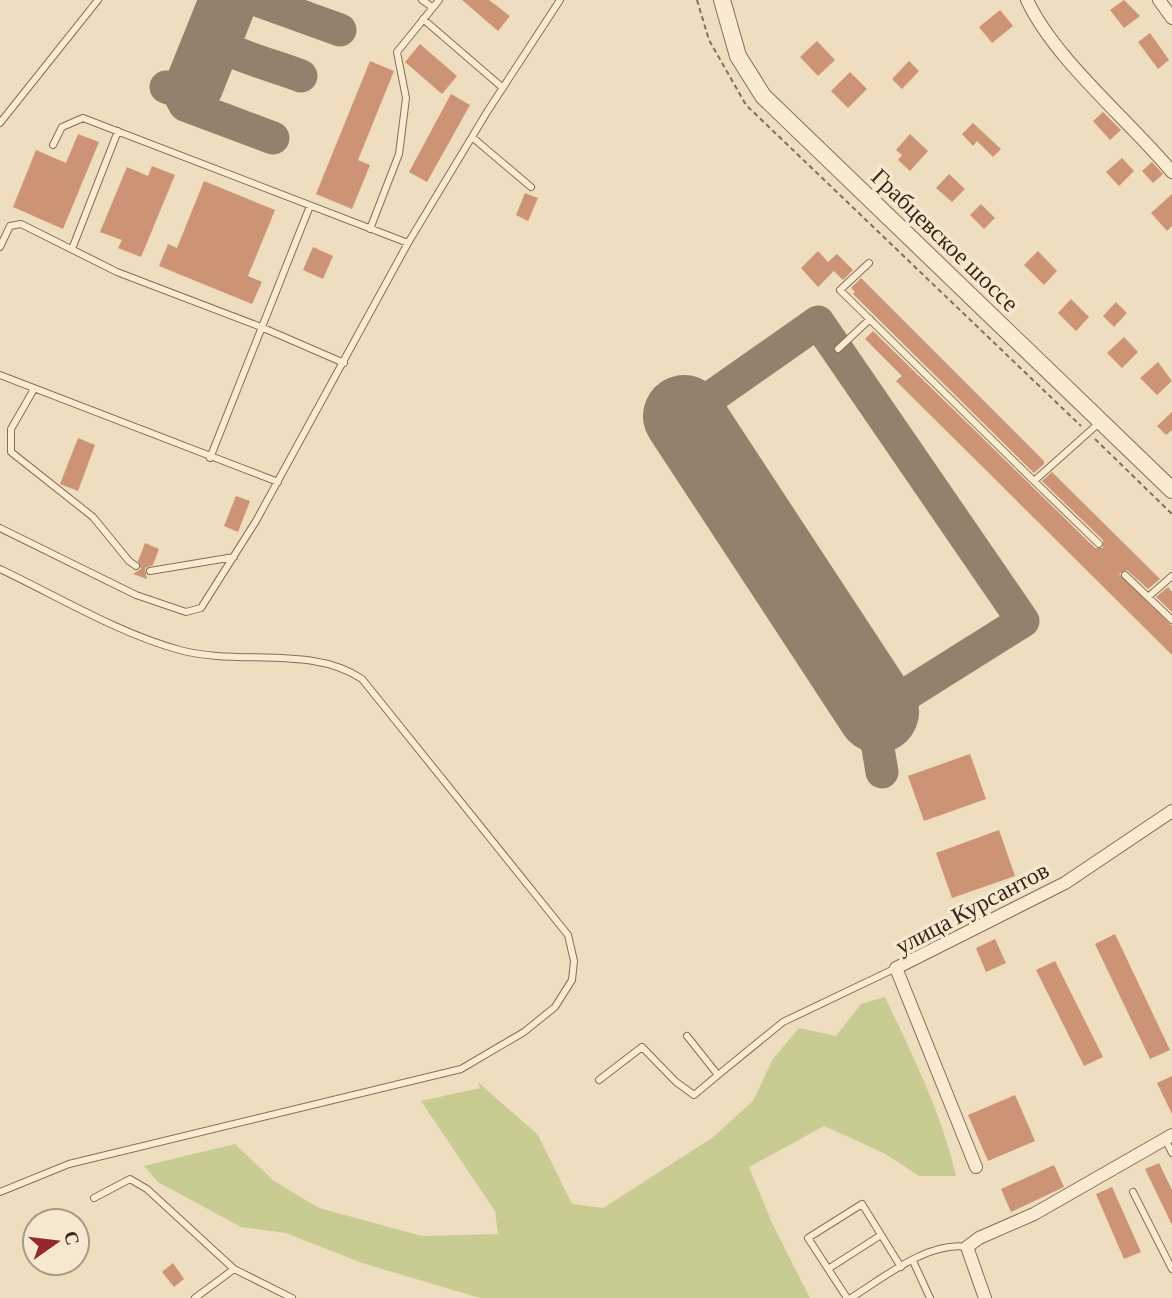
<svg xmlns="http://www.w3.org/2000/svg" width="1172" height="1298" viewBox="0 0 1172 1298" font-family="'Crimson Pro',serif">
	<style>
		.green { fill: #c8cc93 }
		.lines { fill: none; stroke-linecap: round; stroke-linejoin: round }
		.taxiway { stroke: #92826d; stroke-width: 33 }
		.runway { stroke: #92826d; stroke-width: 82 }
		.building { fill: #cc9474 }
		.service-casing { stroke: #866e57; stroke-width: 8 }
		.minor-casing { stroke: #866e57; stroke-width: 14 }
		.tertiary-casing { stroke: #866e57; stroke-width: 18 }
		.path { stroke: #866e57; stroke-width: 2; stroke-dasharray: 5 3.5; stroke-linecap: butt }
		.service { stroke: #f9ebd1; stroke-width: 6 }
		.minor { stroke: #f9ebd1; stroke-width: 12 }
		.tertiary { stroke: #f9ebd1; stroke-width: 16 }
		.labels { text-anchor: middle; stroke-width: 7; stroke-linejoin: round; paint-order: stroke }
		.street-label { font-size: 24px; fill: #35271c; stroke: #f5e8ce }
	</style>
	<rect width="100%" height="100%" fill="#eeddbe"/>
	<path class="green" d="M885 997C912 1054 942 1114 956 1176H919L884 1153 824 1126 749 1167 772 1223 810 1298H480L362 1263 286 1233 241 1227 158 1182 144 1166 235 1144 274 1181 319 1208 422 1236 498 1234 495 1211 421 1101 480 1088 478 1082 538 1135 572 1204 603 1208 712 1138 753 1101 773 1059 799 1028 836 1036 861 1004Z"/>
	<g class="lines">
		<path class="taxiway" d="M215 0 178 92 185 105 273 138
			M257 0 340 30
			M207 36C217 51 282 68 301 76
			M166 87 193 96 206 90 242 0
			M684 416 818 322 1023 621 878 712 875 730 882 772"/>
		<path class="runway" d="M684 416 878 712"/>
	</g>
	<path class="building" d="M462 0H489L510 16 498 31Z
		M1124 0 1140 16 1124 28 1110 10Z
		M1000 10 1013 26 992 43 979 27Z
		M1150 33 1169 60 1158 69 1138 42Z
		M817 41 835 60 818 76 800 57Z
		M420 44 457 76 442 94 405 62Z
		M370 61 394 71 358 160 370 165 352 209 316 194Z
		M909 61 919 71 902 89 892 79Z
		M850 72 867 89 848 108 831 91Z
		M451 94 470 105 427 182 409 172Z
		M1103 112 1121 130 1110 140 1093 121Z
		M973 123 1001 149 993 157 977 141 973 146 962 134Z
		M78 134 99 142 63 229 13 207 36 150 66 163Z
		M910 134 928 151 910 171 898 160 902 155 896 150Z
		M1122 158 1134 171 1119 186 1106 172Z
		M1152 162 1163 174 1153 183 1142 171Z
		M152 166 175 175 141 257 118 248 122 240 100 232 127 167 148 176Z
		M949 174 965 189 952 202 936 188Z
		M204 181 275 210 248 276 262 282 252 304 159 266 168 244 177 248Z
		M525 193 538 198 528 221 516 215Z
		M1172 194V226L1167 231 1151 213Z
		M981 204 995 218 984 229 970 215Z
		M313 247 333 256 323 279 303 270Z
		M818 251 828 262 837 254 853 270 843 280 834 271 818 287 801 268Z
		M1038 251 1057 271 1044 285 1024 265Z
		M861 278 1044 461V464L1034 473 853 294 855 292 851 288Z
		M1071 299 1089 317 1076 331 1058 313Z
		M1116 302 1127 313 1114 327 1103 316Z
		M873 331 1095 548H1103V540L1042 481 1052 472 1160 579 1148 589 1127 570 1119 574 1172 626V655L896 381 902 376 865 339Z
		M1124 337 1138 352 1122 368 1107 353Z
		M1158 362 1172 381 1157 395 1140 378Z
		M1172 412V430L1166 435 1157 426Z
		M78 438 95 445 78 491 60 484Z
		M236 496 250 501 238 532 224 526Z
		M145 543 159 549 153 565 145 568 147 579 133 574 141 569 138 561Z
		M1168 587 1172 592V612L1156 597Z
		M970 754 986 799 924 821 908 776Z
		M999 830 1015 876 952 898 936 853Z
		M1115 934 1170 1050 1150 1059 1095 944Z
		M995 939 1006 963 986 972 976 948Z
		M1055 961 1103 1057 1084 1066 1036 970Z
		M1172 1076V1114L1157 1083Z
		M1015 1095 1035 1141 988 1161 968 1115Z
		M1159 1163 1172 1190V1225L1145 1169Z
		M1054 1165 1064 1187 1011 1212 1001 1189Z
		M1112 1187 1141 1252 1124 1259 1096 1194Z
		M173 1263 184 1279 174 1287 162 1272Z"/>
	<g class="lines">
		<g class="service-casing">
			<path id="service" d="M422 0 432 7
				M423 19 503 88
				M0 123 98 0
				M472 137 531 187
				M53 145 62 127 83 118 408 243
				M370 229 399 154 406 98 397 52 439 0
				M0 247 10 226 21 224 117 272 261 327 344 363
				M72 249 118 131
				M869 263 840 290 1034 481
				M838 349 870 319
				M0 375 278 482
				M34 389 11 429V452L93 517 129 561 136 566
				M210 458 310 206
				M0 528 136 595 186 612 201 608 256 521 408 243 487 112 560 0
				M1099 544 1034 481 1099 423
				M0 569C57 596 120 634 180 650 238 666 312 645 362 679L568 935 574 961 572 980 555 1007 524 1032 461 1069 69 1164 0 1192
				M150 571 234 557
				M1125 575 1172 620
				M1148 597 1172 576
				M687 1036 718 1075 783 1022 896 968
				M599 1080 642 1047 676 1082 694 1095 718 1075
				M1166 1141 1172 1153
				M1133 1192 1172 1269
				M94 1198 130 1179 147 1189 234 1269 292 1298
				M913 1261 930 1298
				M828 1269 881 1235
				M195 1298 234 1269
				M847 1298 808 1238 862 1204 901 1267
				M851 1298C883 1278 928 1241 967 1247"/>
		</g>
		<g class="minor-casing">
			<path id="minor" d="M1027 0C1055 60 1129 120 1172 172
				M1159 0 1172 18
				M976 1167 896 968 1065 883 1172 811
				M985 1298 967 1247 979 1238 1034 1214 1172 1135"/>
		</g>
		<g class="tertiary-casing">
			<path id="tertiary" d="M722 0 738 56 763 96 1172 490"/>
		</g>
		<path class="path" d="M697 0 709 40 746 105 1081 426
			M1095 439 1172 514"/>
		<use href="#service" class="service"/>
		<use href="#minor" class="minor"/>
		<use href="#tertiary" class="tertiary"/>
	</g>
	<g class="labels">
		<g class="street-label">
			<text transform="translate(945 240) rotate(44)" y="8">Грабцевское шоссе</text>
			<text transform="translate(972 908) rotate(-28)" y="8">улица Курсантов</text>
		</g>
	</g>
	<g transform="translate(56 1242) rotate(76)"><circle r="33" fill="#f5e8ce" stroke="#a89b87" stroke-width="2"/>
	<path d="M0-5L12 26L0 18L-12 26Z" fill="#95272d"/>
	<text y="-10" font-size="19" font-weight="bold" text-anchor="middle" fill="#35271c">С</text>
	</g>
</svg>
